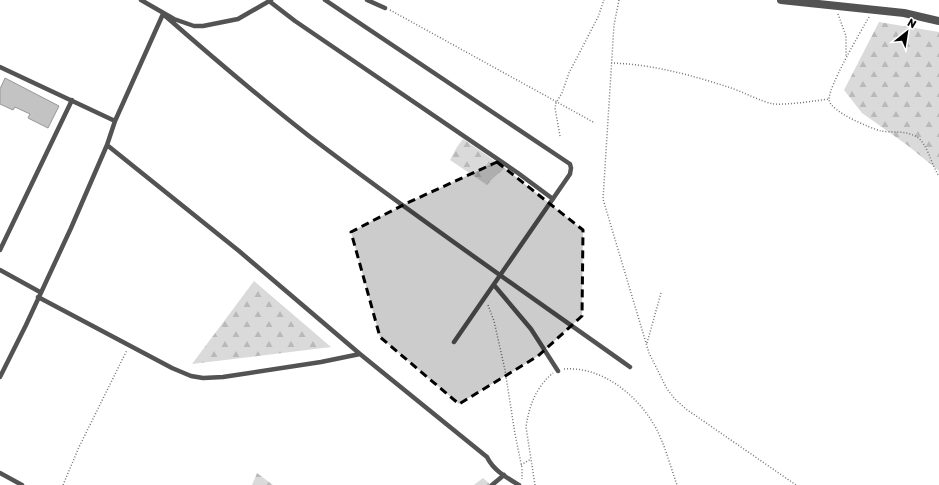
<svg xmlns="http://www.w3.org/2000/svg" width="939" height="485" viewBox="0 0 939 485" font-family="Rubik,sans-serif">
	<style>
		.forest { fill: url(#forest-firs) }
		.building { fill: #c3c3c3; stroke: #979797 }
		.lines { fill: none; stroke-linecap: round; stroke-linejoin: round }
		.path { stroke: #757575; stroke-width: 1.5; stroke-dasharray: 1 2; stroke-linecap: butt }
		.lane { stroke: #535353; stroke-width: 4.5 }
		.street { stroke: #535353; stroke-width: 8 }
		.marked { fill: #000; fill-opacity: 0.2; stroke: #000; stroke-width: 3; stroke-dasharray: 8 5; stroke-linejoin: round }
	</style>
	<defs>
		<pattern id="forest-firs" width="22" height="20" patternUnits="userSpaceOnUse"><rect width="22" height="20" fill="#dadada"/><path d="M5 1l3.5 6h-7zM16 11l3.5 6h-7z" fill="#b9b9b9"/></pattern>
	</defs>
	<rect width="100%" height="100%" fill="#fff"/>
	<path class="forest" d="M879 22 939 32V171L907 145 862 113 844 90Z
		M463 139 505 168 492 179 487 185 450 160 457 147Z
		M254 281 331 347 192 364Z
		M257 473 273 485H252Z
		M483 478 491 485H474Z"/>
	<path class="building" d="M5 78 59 106 48 128 28 118 30 114 15 107 13 110 0 104V89Z"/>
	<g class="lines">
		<path class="path" d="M619 0 614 25 603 199 649 353 667 389 675 399 686 409 796 485
			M390 10 595 123
			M838 14 846 36V56
			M869 17C861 31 828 87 829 100 831 112 870 128 881 131 892 133 906 130 917 137 928 144 931 165 939 176
			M611 63C651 64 691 75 728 87 742 91 761 102 774 104 789 105 814 101 829 99
			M560 136 555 108 556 103 562 93 569 73 598 17 604 0
			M488 305 494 321 505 370 515 434 522 468V479
			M647 343 661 293
			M564 369C604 366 641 398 658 432 666 449 671 468 677 485
			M521 465 531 459
			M63 485 79 447 127 350
			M535 485 526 427C529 406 536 387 553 373"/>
		<path class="lane" d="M141 0 174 19 194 26H203L238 19 271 0
			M325 0 570 164 571 168 570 174 454 342
			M367 0 385 8
			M269 1 295 21 518 173 553 199
			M163 14C211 56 259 97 309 136 414 216 523 291 630 367
			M0 67 115 121
			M107 145 239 251 360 354 487 457C493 470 507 478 519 485
			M0 250 72 100
			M0 270 40 292
			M494 285 531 329 558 371
			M38 297 172 368 191 376 203 378 223 377 321 362 360 354
			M0 377 26 325 71 228 107 145 115 121 163 14
			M0 473 22 485
			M492 485 504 475"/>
		<path class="street" d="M781 0 904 13 939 21"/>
	</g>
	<path class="marked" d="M497 162 583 230 582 316 538 356 459 404 380 337 351 232 405 204Z"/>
	<g transform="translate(907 32) rotate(30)" stroke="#ffffff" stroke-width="3" paint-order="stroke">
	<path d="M0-3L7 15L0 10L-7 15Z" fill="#000000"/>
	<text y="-6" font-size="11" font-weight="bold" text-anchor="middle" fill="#000000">N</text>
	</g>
</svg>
